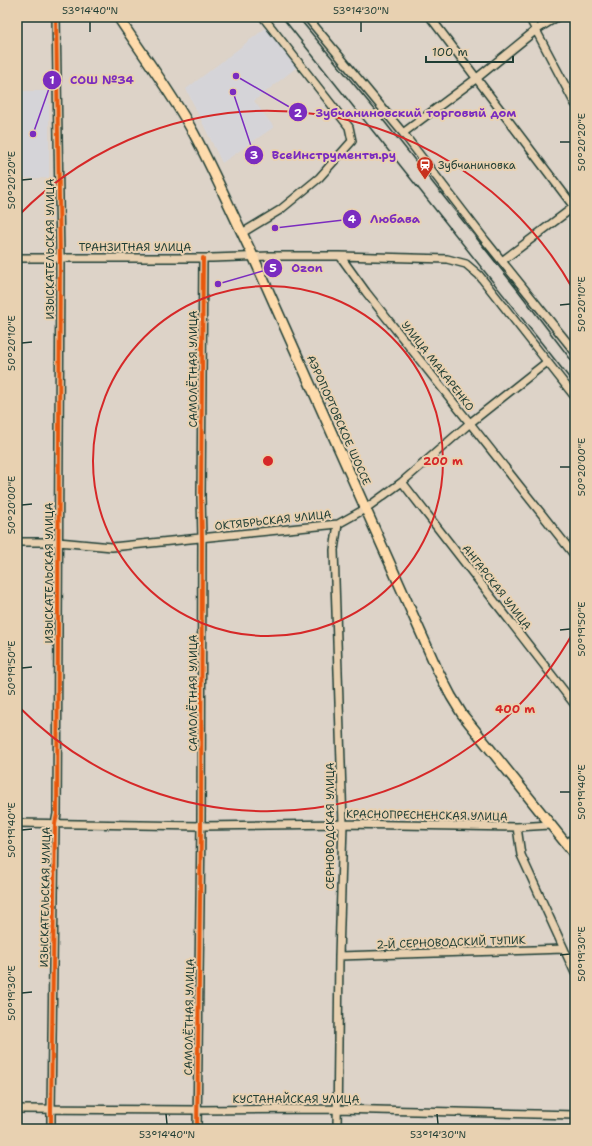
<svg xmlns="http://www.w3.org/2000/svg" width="592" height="1146" viewBox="0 0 592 1146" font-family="'Shantell Sans',sans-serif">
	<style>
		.built { fill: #d5d4d8 }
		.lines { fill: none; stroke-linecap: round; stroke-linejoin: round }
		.minor-casing { stroke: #1f3d34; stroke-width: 10 }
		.major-casing { stroke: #1f3d34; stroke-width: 12 }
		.minor { stroke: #e8d1b1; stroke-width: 7 }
		.major { stroke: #fedbac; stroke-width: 9 }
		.rail { stroke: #1f3d34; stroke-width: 1.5 }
		.cycleway-casing { stroke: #e8d1b1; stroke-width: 6 }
		.cycleway { stroke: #e8590c; stroke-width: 4 }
		.ticks { fill: none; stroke: #1f3d34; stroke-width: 1.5 }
		.ring { fill: none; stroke: #d62828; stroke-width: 2 }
		.labels { text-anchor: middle; stroke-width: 4; stroke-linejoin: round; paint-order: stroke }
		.poi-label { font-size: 11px; fill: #1f3d34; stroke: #e8d1b1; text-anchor: start }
		.street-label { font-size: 11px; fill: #1f3d34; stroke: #e8d1b1 }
		.centre { fill: #d62828; stroke: #e8d1b1; stroke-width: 2 }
		.ring-label { font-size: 12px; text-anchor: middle; font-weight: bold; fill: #d62828; stroke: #e8d1b1; stroke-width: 4; stroke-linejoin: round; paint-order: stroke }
		.leader { fill: none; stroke: #7b2cbf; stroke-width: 1.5 }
		.callout-dot { fill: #7b2cbf; stroke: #e8d1b1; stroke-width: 1.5 }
		.mark-label { font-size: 12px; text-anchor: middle; font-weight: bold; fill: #fff }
		.callout-label { font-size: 12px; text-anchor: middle; font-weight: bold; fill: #7b2cbf; stroke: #e8d1b1; stroke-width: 4; stroke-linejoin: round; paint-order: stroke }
		.neatline { fill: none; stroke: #1f3d34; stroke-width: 1.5 }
		.ticks-label { font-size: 10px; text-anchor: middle; fill: #1f3d34 }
	</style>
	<rect width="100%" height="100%" fill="#ddd3c8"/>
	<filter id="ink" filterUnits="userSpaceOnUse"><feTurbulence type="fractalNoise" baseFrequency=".025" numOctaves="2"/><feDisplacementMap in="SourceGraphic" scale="8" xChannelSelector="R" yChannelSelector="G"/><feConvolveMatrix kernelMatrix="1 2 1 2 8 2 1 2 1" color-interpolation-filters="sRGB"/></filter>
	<g filter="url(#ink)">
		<path class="built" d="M267 27 297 67 254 101 274 127 222 163 186 89Z
			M17 91H49V178H17Z"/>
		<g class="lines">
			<g class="minor-casing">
				<path id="minor" d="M307 17 403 133 485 240 575 352
					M430 17 574 207
					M529 17 575 104
					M403 133 477 78 536 30 557 17
					M242 233 280 210 319 178 352 141 349 127 263 17
					M340 256 447 259 466 264 479 275 575 397
					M17 258H212L270 256H340L366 292 575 556
					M502 261 575 206
					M402 482 575 705
					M17 542H58L112 547 338 524 365 509 402 482 470 423 547 362
					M17 823 201 826 343 824 517 827 550 825
					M517 827 521 855 575 973
					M566 844 575 837
					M339 956 564 949
					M17 1109 196 1110 337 1109 575 1115
					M51 1129V1109L55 824 57 814 60 258 56 17
					M197 1129 201 826 202 538 201 497 203 258
					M337 1129 339 956 343 824 334 550 338 524"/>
			</g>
			<g class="major-casing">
				<path id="major" d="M118 17C143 55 171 92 193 132 215 173 233 215 253 256L437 669 451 696 462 714 575 855"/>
			</g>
			<use href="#minor" class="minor"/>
			<use href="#major" class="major"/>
			<path class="rail" d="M282 17 575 385
				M298 17 376 111 516 288 575 365"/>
			<g class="cycleway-casing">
				<path id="cycleway" d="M51 1129V1109L55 824 57 814 60 258 56 17
					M197 1129 201 826 202 538 201 497 203 258"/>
			</g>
			<use href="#cycleway" class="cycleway"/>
		</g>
	</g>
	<path class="ticks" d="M90 22V32M361 22V32M560 142H570M22 180 32 179M560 305 570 304M22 343 32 342M560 467H570M22 505 32 504M560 630 570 629M22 668 32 667M560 792H570M22 830 32 829M560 955 570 954M22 993 32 992M166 1114 167 1124M437 1114 438 1124"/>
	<g class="ring">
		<circle cx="268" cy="461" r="175"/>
		<path d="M574 631A350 350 0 0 1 18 706M18 216A350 350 0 0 1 574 291"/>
	</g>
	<defs>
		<g id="station-pin" transform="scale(0.9)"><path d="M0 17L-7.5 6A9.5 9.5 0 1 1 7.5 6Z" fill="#c8321e" stroke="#e8d1b1"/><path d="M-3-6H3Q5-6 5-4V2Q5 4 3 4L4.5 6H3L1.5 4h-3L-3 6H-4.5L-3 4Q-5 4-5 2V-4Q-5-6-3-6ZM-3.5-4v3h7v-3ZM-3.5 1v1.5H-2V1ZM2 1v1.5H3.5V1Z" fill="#fff"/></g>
	</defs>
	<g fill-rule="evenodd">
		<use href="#station-pin" x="425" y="165"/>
	</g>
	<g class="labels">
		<g class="poi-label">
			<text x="438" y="169">Зубчаниновка</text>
		</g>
		<g class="street-label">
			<text x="135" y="251">ТРАНЗИТНАЯ УЛИЦА</text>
			<text transform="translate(50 249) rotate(-90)" y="4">ИЗЫСКАТЕЛЬСКАЯ УЛИЦА</text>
			<text transform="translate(438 366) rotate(52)" y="4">УЛИЦА МАКАРЕНКО</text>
			<text transform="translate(193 369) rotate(-90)" y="4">САМОЛЁТНАЯ УЛИЦА</text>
			<text transform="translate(339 420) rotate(66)" y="4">АЭРОПОРТОВСКОЕ ШОССЕ</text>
			<text transform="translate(273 520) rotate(-6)" y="4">ОКТЯБРЬСКАЯ УЛИЦА</text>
			<text transform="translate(49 573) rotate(-90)" y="4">ИЗЫСКАТЕЛЬСКАЯ УЛИЦА</text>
			<text transform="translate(497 587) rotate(52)" y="4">АНГАРСКАЯ УЛИЦА</text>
			<text transform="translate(193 693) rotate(-90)" y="4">САМОЛЁТНАЯ УЛИЦА</text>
			<text transform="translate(427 815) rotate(1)" y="4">КРАСНОПРЕСНЕНСКАЯ УЛИЦА</text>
			<text transform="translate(330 826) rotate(-90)" y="4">СЕРНОВОДСКАЯ УЛИЦА</text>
			<text transform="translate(45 897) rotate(-89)" y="4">ИЗЫСКАТЕЛЬСКАЯ УЛИЦА</text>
			<text transform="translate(451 942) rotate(-2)" y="4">2-Й СЕРНОВОДСКИЙ ТУПИК</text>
			<text transform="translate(189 1017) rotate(-89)" y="4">САМОЛЁТНАЯ УЛИЦА</text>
			<text x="296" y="1103">КУСТАНАЙСКАЯ УЛИЦА</text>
		</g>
	</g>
	<circle cx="268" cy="461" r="6" class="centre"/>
	<g class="ring-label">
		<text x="443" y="465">200 m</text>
		<text x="515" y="713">400 m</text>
	</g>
	<path class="leader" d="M33 134L52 80M236 76L298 112M233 92L254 155M275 228L352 219M218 284L273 268"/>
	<g class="callout-dot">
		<circle cx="33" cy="134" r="4"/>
		<circle cx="236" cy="76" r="4"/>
		<circle cx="233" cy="92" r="4"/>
		<circle cx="275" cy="228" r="4"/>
		<circle cx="218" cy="284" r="4"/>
		<circle cx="52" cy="80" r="10"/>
		<circle cx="298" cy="112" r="10"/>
		<circle cx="254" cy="155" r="10"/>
		<circle cx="352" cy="219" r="10"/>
		<circle cx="273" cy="268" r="10"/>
	</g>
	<g class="mark-label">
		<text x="52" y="84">1</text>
		<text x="298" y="117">2</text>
		<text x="254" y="159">3</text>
		<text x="352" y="223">4</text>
		<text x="273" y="272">5</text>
	</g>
	<g class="callout-label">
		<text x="102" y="84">СОШ №34</text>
		<text x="416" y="117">Зубчаниновский торговый дом</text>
		<text x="334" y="159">ВсеИнструменты.ру</text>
		<text x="395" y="223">Любава</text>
		<text x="307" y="272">Ozon</text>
	</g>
	<rect width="592" height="1146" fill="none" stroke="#e8d1b1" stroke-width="44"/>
	<path d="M426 56v6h87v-6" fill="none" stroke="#1f3d34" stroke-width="2"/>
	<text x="432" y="56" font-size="12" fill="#1f3d34" stroke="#e8d1b1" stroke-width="3" paint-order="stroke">100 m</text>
	<rect x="22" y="22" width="548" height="1102" class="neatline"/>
	<g class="ticks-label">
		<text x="90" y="14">53°14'40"N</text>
		<text x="361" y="14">53°14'30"N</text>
		<text transform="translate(581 142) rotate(-90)" y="4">50°20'20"E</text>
		<text transform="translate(11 180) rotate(-90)" y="4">50°20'20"E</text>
		<text transform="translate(581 304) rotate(-90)" y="4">50°20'10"E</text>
		<text transform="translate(11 343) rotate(-90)" y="4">50°20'10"E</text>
		<text transform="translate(581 467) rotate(-90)" y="4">50°20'00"E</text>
		<text transform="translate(11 505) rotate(-90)" y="4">50°20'00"E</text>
		<text transform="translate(581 629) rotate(-90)" y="4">50°19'50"E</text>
		<text transform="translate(11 668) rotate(-90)" y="4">50°19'50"E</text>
		<text transform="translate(581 792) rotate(-90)" y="4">50°19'40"E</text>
		<text transform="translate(11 830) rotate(-90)" y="4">50°19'40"E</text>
		<text transform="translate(581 954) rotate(-90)" y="4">50°19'30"E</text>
		<text transform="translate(11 993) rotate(-90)" y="4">50°19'30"E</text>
		<text x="167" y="1138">53°14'40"N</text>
		<text x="438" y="1138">53°14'30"N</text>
	</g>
</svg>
